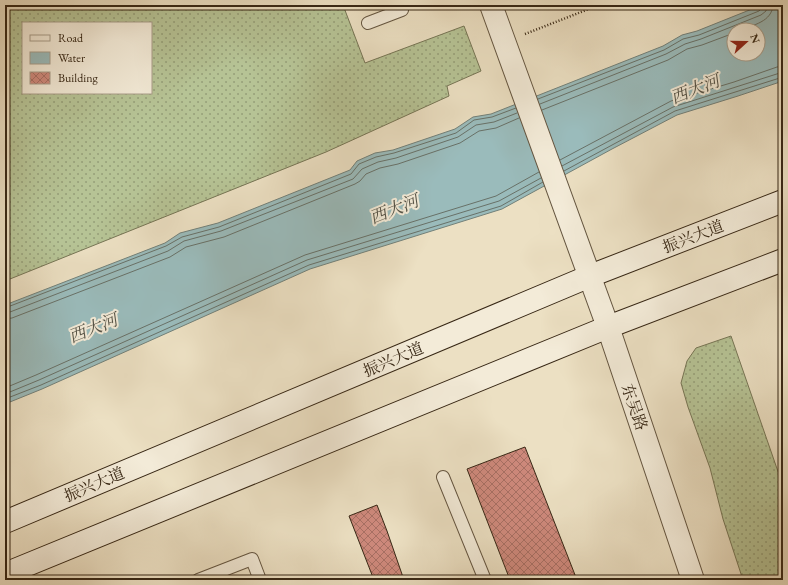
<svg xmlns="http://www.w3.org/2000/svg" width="788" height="585" viewBox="0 0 788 585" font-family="'EB Garamond','Noto Serif SC',serif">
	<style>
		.grass { fill: url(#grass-dots); stroke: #767555; fill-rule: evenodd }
		.water { fill: #9abbbb; stroke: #728079; fill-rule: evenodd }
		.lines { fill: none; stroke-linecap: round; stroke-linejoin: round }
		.shore { stroke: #687168; stroke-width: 1 }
		.building { fill: url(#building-cross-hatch); stroke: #372715 }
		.service-casing { stroke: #645540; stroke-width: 14 }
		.tertiary-casing { stroke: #645540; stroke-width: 24 }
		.secondary-casing { stroke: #372715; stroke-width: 24 }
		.path { stroke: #372715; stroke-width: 2.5; stroke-dasharray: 1 2; stroke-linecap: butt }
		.service { stroke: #f3ebd8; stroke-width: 12 }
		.tertiary { stroke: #f3ebd8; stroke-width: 22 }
		.secondary { stroke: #f3ebd8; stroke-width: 22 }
		.labels { text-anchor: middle; stroke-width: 4; stroke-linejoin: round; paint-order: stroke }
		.street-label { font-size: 16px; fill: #372715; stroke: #f3ebd8 }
		.water-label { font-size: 17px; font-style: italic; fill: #555347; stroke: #f3ebd8 }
	</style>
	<defs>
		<pattern id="grass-dots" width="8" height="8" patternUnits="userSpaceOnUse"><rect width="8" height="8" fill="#b6c395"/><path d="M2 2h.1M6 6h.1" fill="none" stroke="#959e78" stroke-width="1.8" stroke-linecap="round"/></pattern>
		<pattern id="building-cross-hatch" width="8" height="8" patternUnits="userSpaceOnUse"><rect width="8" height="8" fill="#ce897c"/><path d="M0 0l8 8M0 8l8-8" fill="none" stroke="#a87064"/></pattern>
	</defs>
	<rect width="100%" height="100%" fill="#ece0c3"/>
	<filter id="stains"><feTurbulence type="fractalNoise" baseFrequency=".005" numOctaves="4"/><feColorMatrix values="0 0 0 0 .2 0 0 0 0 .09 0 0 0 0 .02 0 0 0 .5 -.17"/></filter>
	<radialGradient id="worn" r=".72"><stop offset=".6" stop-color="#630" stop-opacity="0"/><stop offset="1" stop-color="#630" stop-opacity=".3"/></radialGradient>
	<path class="grass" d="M5 5H343L365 63 464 26 481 71 447 86 449 96 326 152 5 281ZM23 23H151V93H23Z
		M731 336 783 486V580H743L723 519 710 468 688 407 681 383 687 361 696 348Z"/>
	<path class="water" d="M762 5H783V81L738 96 677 115 612 149 502 209 310 269 42 389 5 404V305L165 243 180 233 218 223 350 170 357 161 375 153 393 150 455 129 473 117 491 114 663 46 682 35 697 31ZM734 30H758V54H734Z"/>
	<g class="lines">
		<path class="shore" d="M740 30C753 25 772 22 773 5
			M538 99 664 50 683 39 699 35 759 11 762 8V5
			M540 104 666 54 685 44 701 39 761 15 766 11 767 5
			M542 110 668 60 687 49 702 45 734 33
			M560 160 671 101 734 82 777 67 783 66
			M562 166 673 107 783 72
			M564 171 675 111 783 77
			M5 308 166 246 182 237 219 227 351 174 359 164 376 157 394 153 456 133 474 120 492 117 516 108
			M5 313 10 312 168 251 184 241 221 231 353 179 362 169 378 162 396 158 458 137 476 125 494 122 517 113
			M5 319 12 318 170 257 186 247 224 237 355 184 360 181 366 174 380 168 398 164 460 143 479 131 496 128 519 118
			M5 388 36 375 305 255 496 196 539 172
			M5 394 39 380 307 260 499 201 541 178
			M5 399 41 385 309 265 501 206 543 182"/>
	</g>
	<path class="building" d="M525 447 577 580H510L467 469Z
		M377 505 387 531 404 580H374L349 516Z"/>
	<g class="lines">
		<g class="service-casing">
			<path id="service" d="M368 23 402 10 400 5
				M443 477 485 580
				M198 580 252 559 260 580"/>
		</g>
		<g class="tertiary-casing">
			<path id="tertiary" d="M491 5 608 327 693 580"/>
		</g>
		<g class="secondary-casing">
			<path id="secondary" d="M5 522 590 276 783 201
				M5 574 608 327 783 260"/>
		</g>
		<path class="path" d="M525 34 599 5"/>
		<use href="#service" class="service"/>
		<use href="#tertiary" class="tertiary"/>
		<use href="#secondary" class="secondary"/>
	</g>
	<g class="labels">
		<g class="street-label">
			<text transform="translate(693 236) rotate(-21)" y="6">振兴大道</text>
			<text transform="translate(393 359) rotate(-23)" y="6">振兴大道</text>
			<text transform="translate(635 407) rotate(71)" y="6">东吴路</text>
			<text transform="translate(94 484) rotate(-23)" y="6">振兴大道</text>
		</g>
		<g class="water-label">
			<text transform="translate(695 89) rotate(-22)" y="6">西大河</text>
			<text transform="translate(394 209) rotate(-22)" y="6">西大河</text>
			<text transform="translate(93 328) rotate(-22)" y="6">西大河</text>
		</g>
	</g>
	<rect width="788" height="585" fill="none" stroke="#ece0c3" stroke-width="20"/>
	<rect x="6" y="6" width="776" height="573" fill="none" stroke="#372715" stroke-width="2"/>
	<rect x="10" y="10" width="768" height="565" fill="none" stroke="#372715"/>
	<rect x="22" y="22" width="130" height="72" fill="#f3ebd8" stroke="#a89d8a"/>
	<rect x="30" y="35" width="20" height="6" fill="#f3ebd8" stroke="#a89d8a"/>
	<text x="58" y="42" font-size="12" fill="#372715">Road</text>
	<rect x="30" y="52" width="20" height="12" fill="#9abbbb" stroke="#a89d8a"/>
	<text x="58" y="62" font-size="12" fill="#372715">Water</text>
	<rect x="30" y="72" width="20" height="12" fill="url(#building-cross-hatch)" stroke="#a89d8a"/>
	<text x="58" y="82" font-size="12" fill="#372715">Building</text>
	<g transform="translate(746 42) rotate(69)"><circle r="19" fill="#f3ebd8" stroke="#a89d8a"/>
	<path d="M0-3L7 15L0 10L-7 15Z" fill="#8f2418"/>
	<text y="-6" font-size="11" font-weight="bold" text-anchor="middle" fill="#372715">N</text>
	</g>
	<rect width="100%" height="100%" filter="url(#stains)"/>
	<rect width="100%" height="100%" fill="url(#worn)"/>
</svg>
